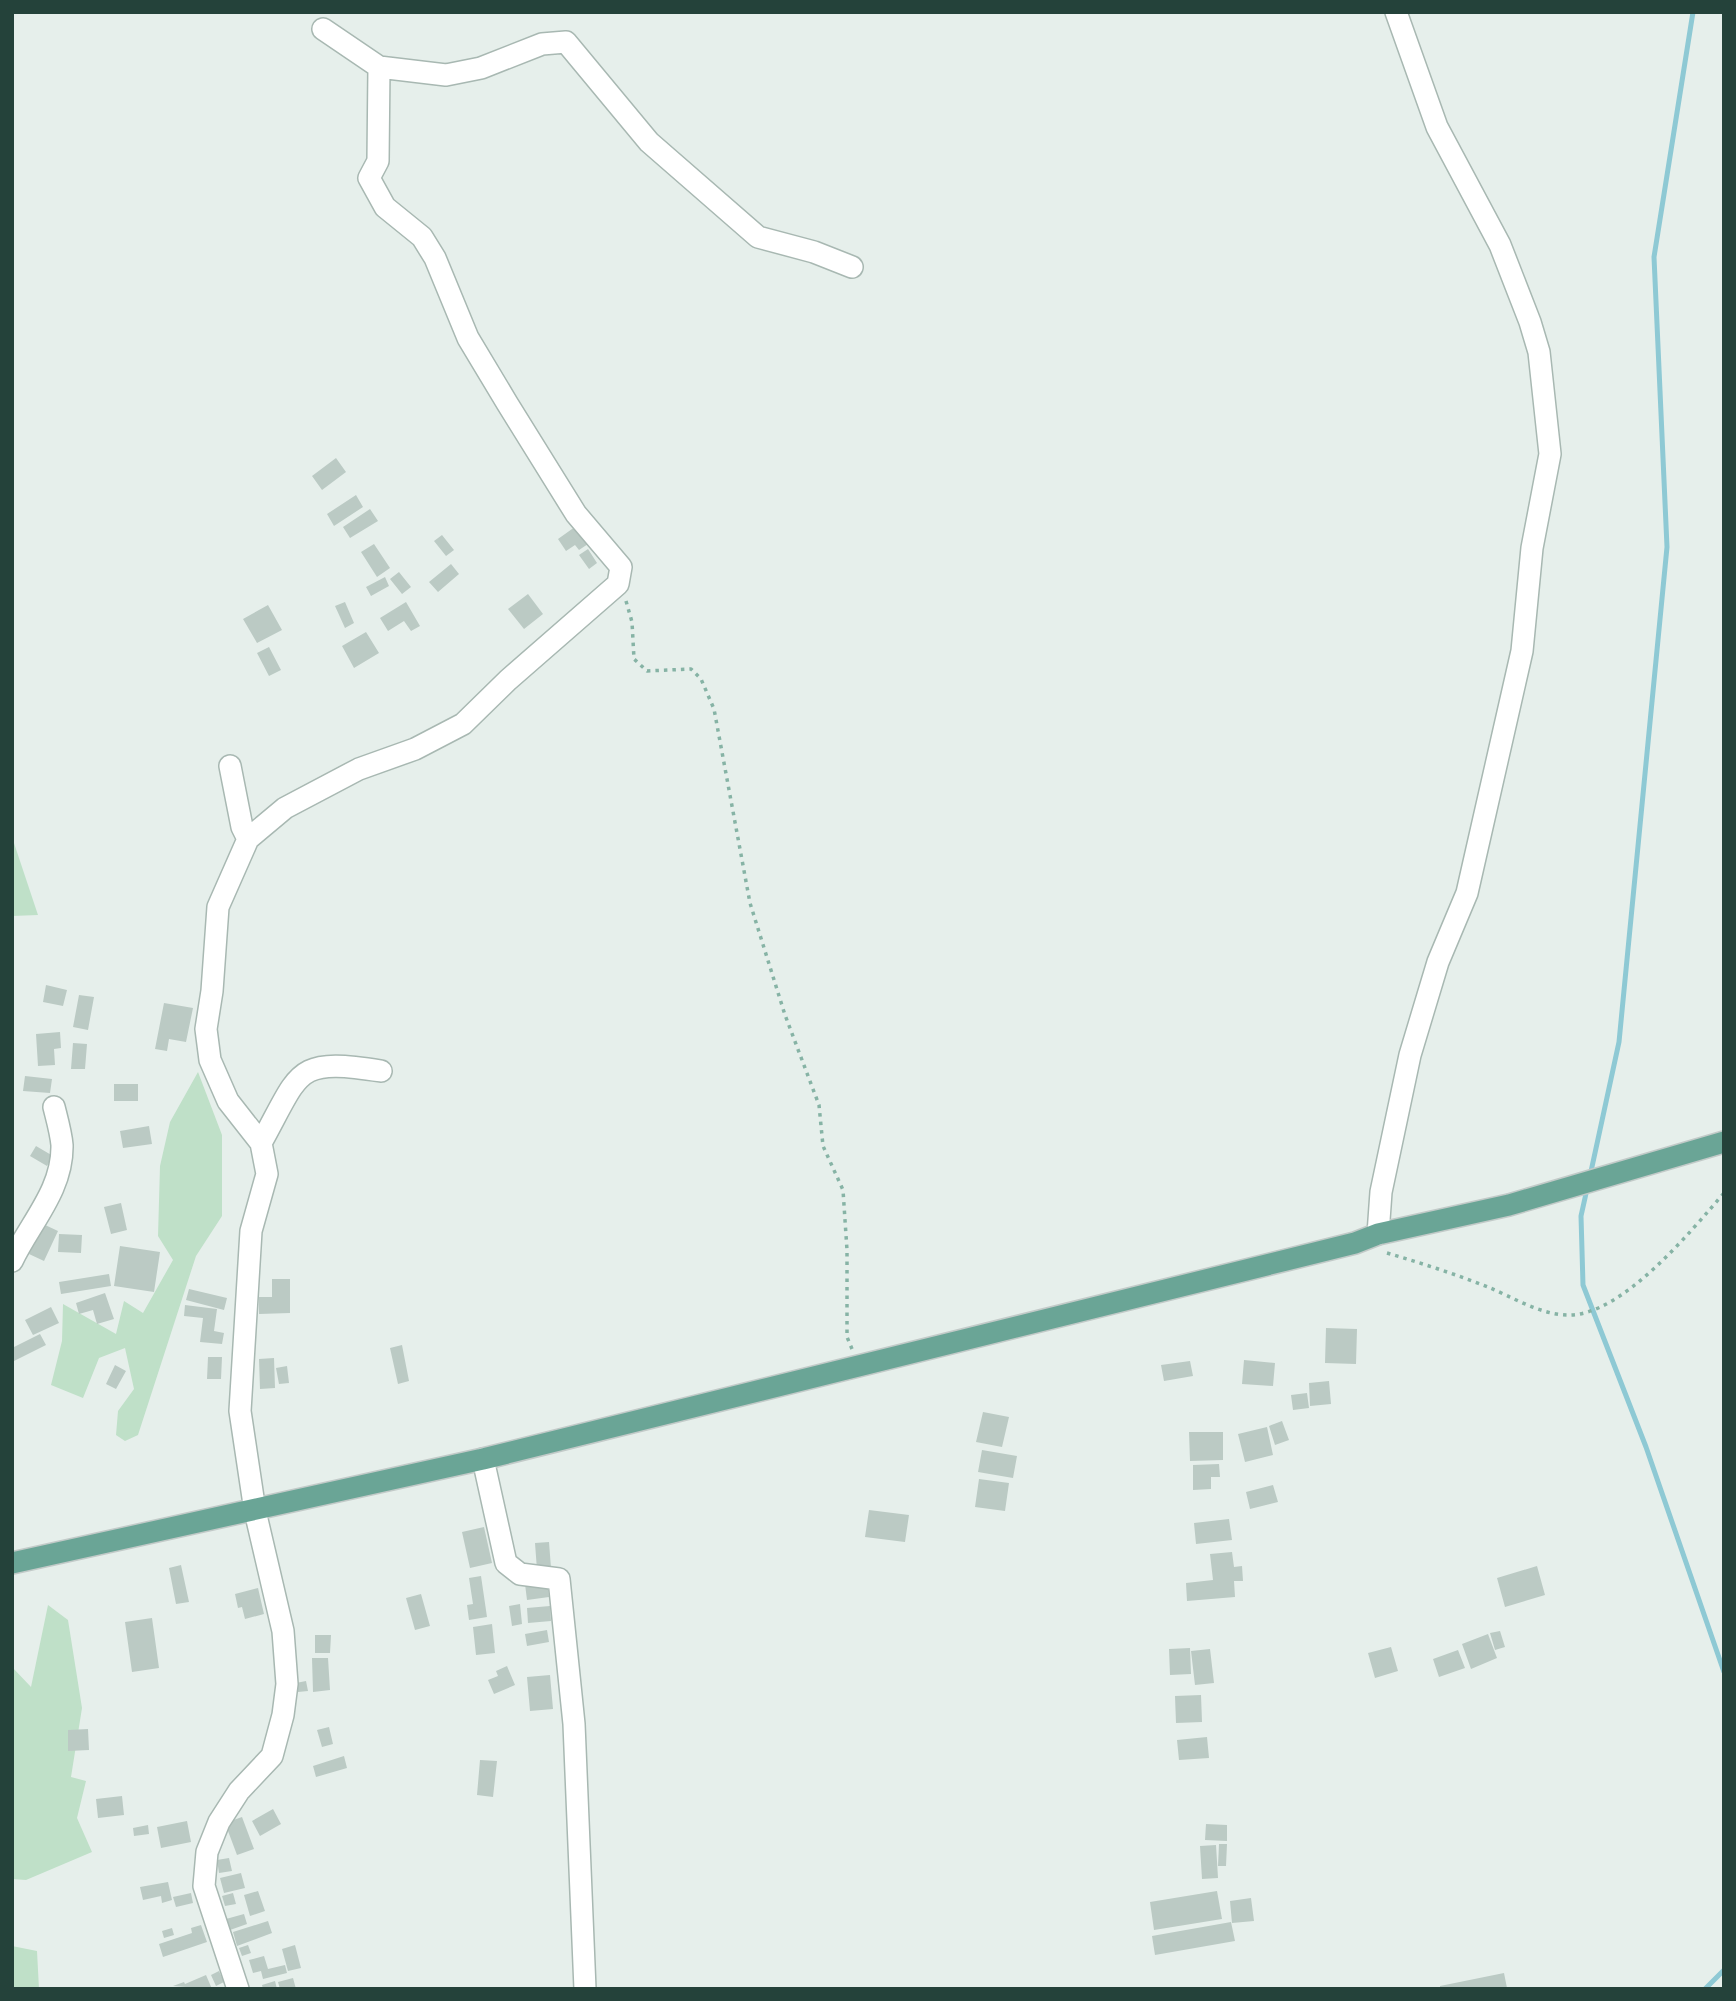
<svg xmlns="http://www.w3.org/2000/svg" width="1736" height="2001" viewBox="0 0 1736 2001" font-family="'Fira Sans Condensed',sans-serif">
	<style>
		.green { fill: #bfe0c8 }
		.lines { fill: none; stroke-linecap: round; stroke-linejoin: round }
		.stream { stroke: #8ec9d4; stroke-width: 5 }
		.building { fill: #bbcac4 }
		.minor-casing { stroke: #a8b8b2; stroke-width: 24 }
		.major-casing { stroke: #c2cac8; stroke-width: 24 }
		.path { stroke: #86b3a5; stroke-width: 3.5; stroke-dasharray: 3.5 5; stroke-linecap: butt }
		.minor { stroke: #fff; stroke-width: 21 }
		.major { stroke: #6aa596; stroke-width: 21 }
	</style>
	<rect width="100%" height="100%" fill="#e6efeb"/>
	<path class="green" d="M12 842 14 843 38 915 12 916Z
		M198 1072 222 1135V1216L196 1256 138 1435 125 1441 116 1435 118 1411 134 1389 125 1348 99 1358 83 1398 51 1385 62 1341 63 1304 116 1334 124 1301 143 1313 173 1260 158 1236 160 1166 170 1122Z
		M48 1605 68 1620 82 1708 71 1777 86 1781 77 1818 92 1852 26 1880 12 1879V1667L31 1687Z
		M12 1946 37 1951 39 1989H12Z"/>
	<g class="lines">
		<path class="stream" d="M1590 1176 1619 1042 1667 547 1654 257 1693 12
			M1587 1189 1581 1216 1583 1285 1646 1447 1724 1672
			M1705 1989 1724 1970"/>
	</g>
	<path class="building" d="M336 458 346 472 322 490 312 476Z
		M356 495 363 507 334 526 327 514Z
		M370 509 378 521 350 538 343 527Z
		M579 524 591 542 579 550 575 545 566 551 558 539Z
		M442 535 454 550 446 556 434 541Z
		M374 544 390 568 377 577 361 552Z
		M588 549 597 563 589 569 579 555Z
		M451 564 459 574 438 592 429 582Z
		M399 572 411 587 402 594 390 579Z
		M385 577 389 586 371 596 366 587Z
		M528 594 543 614 524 629 508 609Z
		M345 602 354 623 345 628 335 606Z
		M406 602 420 626 411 631 404 621 388 631 380 618Z
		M268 605 282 630 257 643 243 619Z
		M366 632 379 653 354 668 342 646Z
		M269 647 281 670 269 676 257 653Z
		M46 985 67 990 63 1006 43 1002Z
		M79 995 94 997 88 1030 73 1027Z
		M164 1003 193 1008 186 1042 169 1039 167 1051 155 1049Z
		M60 1032 61 1048 54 1049 55 1065 38 1066 36 1034Z
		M73 1043 87 1044 85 1069H71Z
		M25 1076 52 1079 50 1093 23 1091Z
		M114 1084H138V1101H114Z
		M149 1126 152 1144 123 1148 120 1131Z
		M36 1146 53 1156 47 1166 30 1156Z
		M121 1203 127 1230 111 1234 104 1207Z
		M43 1224 58 1231 44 1261 29 1254Z
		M59 1234 82 1235 81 1253 58 1252Z
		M120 1246 160 1252 154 1292 114 1286Z
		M109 1274 111 1286 61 1294 59 1282Z
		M272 1279H290V1313L259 1314V1297H272Z
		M189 1289 227 1298 224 1310 186 1300Z
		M105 1293 114 1319 97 1324 93 1310 79 1314 76 1303Z
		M185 1305 217 1309 214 1331 224 1333 222 1344 200 1342 203 1318 184 1316Z
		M51 1307 59 1323 33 1335 25 1320Z
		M1326 1328 1357 1329 1356 1364 1325 1363Z
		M40 1334 46 1345 12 1362V1348Z
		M402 1345 409 1381 398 1384 390 1348Z
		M208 1357H222L221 1379H207Z
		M274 1358 275 1388 260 1389 259 1359Z
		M1244 1360 1275 1363 1273 1386 1242 1384Z
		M1190 1361 1193 1376 1164 1381 1161 1365Z
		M115 1365 126 1371 116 1389 106 1384Z
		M287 1366 289 1383 279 1384 276 1368Z
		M1329 1381 1331 1404 1310 1406 1309 1383Z
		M1307 1393 1309 1408 1293 1410 1291 1395Z
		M983 1412 1009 1417 1002 1447 976 1442Z
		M1282 1421 1289 1440 1275 1445 1269 1426Z
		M1267 1427 1273 1455 1245 1462 1238 1434Z
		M1189 1432H1223V1460L1190 1461Z
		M982 1450 1017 1456 1013 1478 978 1472Z
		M1219 1464 1220 1477H1211V1489L1193 1490V1465Z
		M979 1479 1009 1483 1005 1511 975 1507Z
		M1273 1485 1278 1502 1250 1509 1246 1492Z
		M869 1510 909 1515 905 1542 865 1537Z
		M1229 1519 1232 1540 1196 1544 1194 1523Z
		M484 1527 492 1563 470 1568 462 1532Z
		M549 1542 551 1568 537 1570 535 1543Z
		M1232 1552 1234 1567 1242 1566 1243 1581H1234L1235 1597 1187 1601 1186 1583 1213 1580 1210 1554Z
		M181 1565 189 1602 176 1604 169 1568Z
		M1537 1566 1545 1595 1505 1607 1497 1578Z
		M481 1576 487 1617 469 1620 467 1605 473 1604 469 1578Z
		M547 1581 549 1597 527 1600 525 1584Z
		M258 1588 264 1614 245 1619 242 1607 238 1608 235 1594Z
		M421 1594 430 1626 415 1630 406 1598Z
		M520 1604 522 1624 512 1626 509 1606Z
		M550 1606 551 1621 528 1623 527 1608Z
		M152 1618 159 1668 132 1672 125 1622Z
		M492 1624 495 1653 476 1655 473 1627Z
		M547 1630 549 1642 527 1646 525 1634Z
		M1500 1631 1505 1647 1495 1650 1490 1633Z
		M1488 1634 1497 1658 1471 1669 1462 1644Z
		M315 1635H331L330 1653H315Z
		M1391 1647 1398 1671 1375 1678 1368 1653Z
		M1190 1648 1191 1674 1170 1675 1169 1649Z
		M1210 1649 1214 1683 1195 1685 1191 1651Z
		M1458 1650 1465 1668 1439 1677 1433 1659Z
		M312 1658H328L330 1690 313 1692Z
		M507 1666 515 1685 494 1694 488 1680 498 1676 496 1671Z
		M550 1675 553 1709 530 1711 527 1677Z
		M306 1681 308 1691 298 1692 296 1683Z
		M1201 1695 1202 1722 1176 1723 1175 1696Z
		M329 1727 333 1744 322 1747 317 1730Z
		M88 1729 89 1750 68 1751V1730Z
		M1207 1737 1209 1758 1179 1760 1177 1740Z
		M344 1756 347 1768 316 1777 313 1766Z
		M480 1760 497 1761 493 1797 477 1795Z
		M122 1796 124 1815 98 1818 96 1799Z
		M273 1809 281 1824 260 1836 252 1821Z
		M242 1817 254 1849 237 1855 225 1823Z
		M187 1821 191 1842 161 1848 157 1827Z
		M1206 1824 1227 1825V1841L1205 1840Z
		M148 1825 149 1834 134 1836 133 1828Z
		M1219 1844H1227L1226 1866H1218Z
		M1216 1845 1218 1878 1202 1879 1200 1846Z
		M229 1858 232 1871 219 1873 217 1860Z
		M241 1873 245 1888 224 1893 220 1878Z
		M168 1882 172 1900 162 1903 161 1896 143 1900 140 1887Z
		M258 1891 265 1911 250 1916 244 1895Z
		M1217 1891 1222 1919 1154 1930 1150 1902Z
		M191 1893 193 1903 176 1907 173 1897Z
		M233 1893 236 1904 225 1906 222 1896Z
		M1251 1898 1254 1921 1232 1923 1230 1901Z
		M244 1914 247 1924 230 1930 226 1919Z
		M268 1921 272 1933 237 1946 233 1932Z
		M1231 1922 1235 1941 1155 1955 1152 1936Z
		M201 1925 207 1942 163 1957 159 1944 192 1933 191 1928Z
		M172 1928 174 1935 164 1938 162 1931Z
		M248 1945 251 1953 242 1956 239 1948Z
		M295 1945 301 1968 288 1971 282 1949Z
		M264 1956 268 1969 285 1965 287 1973 263 1979 261 1971 253 1973 249 1960Z
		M219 1971 224 1982 216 1986 211 1975Z
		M1504 1973 1507 1988 1440 1989V1986Z
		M206 1975 212 1989 173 1986 184 1982 185 1984Z
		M293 1978 296 1989H280L278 1982Z
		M275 1981 277 1989H263L262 1985Z"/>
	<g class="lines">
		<g class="minor-casing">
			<path id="minor" d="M323 29 379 67 446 75 481 68 542 44 566 42 649 142 758 237 814 252 852 267
				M230 766 242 827 248 839
				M261 1143C301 1071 294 1057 381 1071
				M1378 1234 1381 1192 1410 1055 1438 962 1467 893 1522 651 1532 548 1550 454 1539 352 1530 322 1500 245 1437 127 1396 12
				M12 1261C30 1223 63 1190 62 1145 61 1133 57 1119 54 1107
				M483 1459 506 1563 520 1574 559 1579 574 1724 585 1989
				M238 1989 204 1886 207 1852 219 1822 239 1791 272 1756 283 1715 287 1684 283 1631 255 1511 240 1411 251 1231 267 1174 261 1143 228 1101 210 1060 206 1029 212 991 218 907 248 839 285 808 359 769 415 749 463 724 508 680 618 584 621 567 576 514 507 403 468 338 435 258 422 237 385 207 369 178 378 161 379 67"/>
		</g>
		<g class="major-casing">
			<path id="major" d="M12 1563 483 1459 1355 1243 1378 1234 1509 1205 1724 1142"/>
		</g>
		<path class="path" d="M626 601 632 622 634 659 647 671 691 669 701 679 714 709 750 903 785 1015 819 1105 823 1146 843 1190 847 1250V1337L852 1349
			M1387 1253C1421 1263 1455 1274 1488 1287 1512 1297 1541 1315 1568 1315 1622 1316 1691 1231 1724 1193"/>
		<use href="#minor" class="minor"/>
		<use href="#major" class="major"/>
	</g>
	<rect width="1736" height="2001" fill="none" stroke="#24423a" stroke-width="28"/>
</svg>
